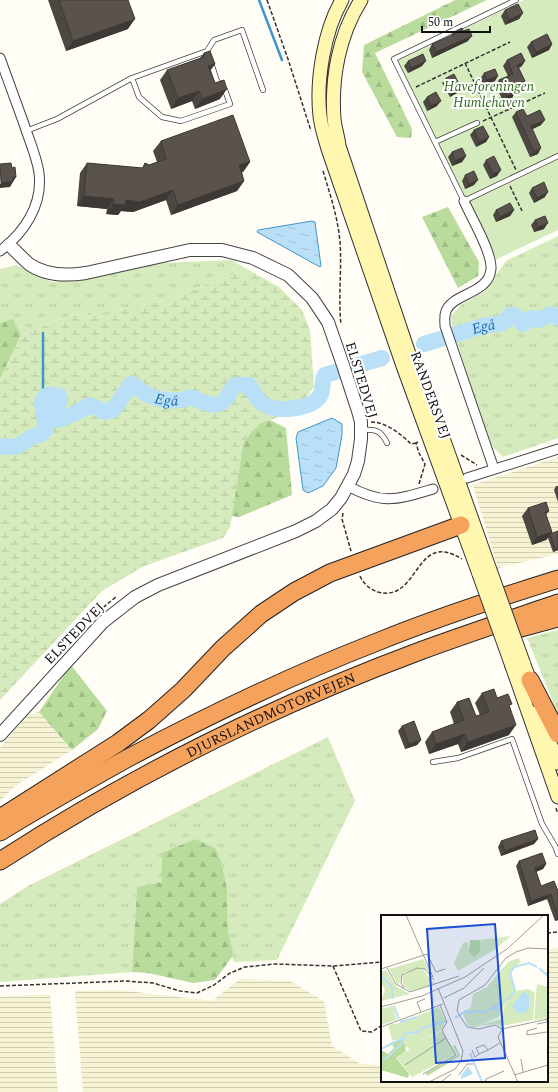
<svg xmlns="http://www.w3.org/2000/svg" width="558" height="1092" viewBox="0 0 558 1092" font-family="Spectral,serif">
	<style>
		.farmland { fill: url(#farmland-rules) }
		.grass { fill: url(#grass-tufts) }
		.forest { fill: url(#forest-firs) }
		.wetland { fill: url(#wetland-marsh) }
		.park { fill: #d5ebbd }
		.water { fill: url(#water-ripples); stroke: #3f96cf }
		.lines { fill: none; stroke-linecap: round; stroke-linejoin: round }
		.stream { stroke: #3f96cf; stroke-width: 2.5 }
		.river { stroke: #b9e0f7; stroke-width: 16 }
		.service-casing { stroke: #444; stroke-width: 6 }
		.minor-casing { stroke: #444; stroke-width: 11 }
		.tertiary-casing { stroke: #444; stroke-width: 14 }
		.secondary-casing { stroke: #333; stroke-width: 15 }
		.motorway-casing { stroke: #222; stroke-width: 19 }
		.path { stroke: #333; stroke-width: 1.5; stroke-dasharray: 4 2; stroke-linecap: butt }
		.service { stroke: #fff; stroke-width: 4.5 }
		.minor { stroke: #fff; stroke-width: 9 }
		.tertiary { stroke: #fff; stroke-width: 12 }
		.secondary { stroke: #fff6b0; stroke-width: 13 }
		.motorway { stroke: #f5a25d; stroke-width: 17 }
		.secondary-bridge-casing { stroke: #333; stroke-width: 15; stroke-linecap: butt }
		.secondary-bridge { stroke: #fff6b0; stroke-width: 13 }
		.wall { fill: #4d4742 }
		.shaded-wall { fill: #3f3936 }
		.building { fill: #5a524d; stroke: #3f3936 }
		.labels { text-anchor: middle; stroke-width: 4; stroke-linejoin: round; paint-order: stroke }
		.park-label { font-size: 14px; font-style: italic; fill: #2f6b1f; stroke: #fff }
		.street-label { font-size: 14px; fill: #111; stroke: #fff }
		.water-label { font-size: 15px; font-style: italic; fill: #1768a6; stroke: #fff }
		.inset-river { fill: none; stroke: #b9e0f7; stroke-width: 2 }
		.inset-road { fill: none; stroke: #a09f9a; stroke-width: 1 }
		.view { fill: #1d4ed8; fill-opacity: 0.15; stroke: #1d4ed8; stroke-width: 2 }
		.inset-edge { fill: none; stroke: #111; stroke-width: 2 }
	</style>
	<defs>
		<pattern id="farmland-rules" width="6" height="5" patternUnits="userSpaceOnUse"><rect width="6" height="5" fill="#f6f3d4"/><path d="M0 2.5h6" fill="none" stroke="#d2cfb5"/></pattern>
		<pattern id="grass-tufts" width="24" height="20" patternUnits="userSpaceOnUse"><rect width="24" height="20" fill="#d5ebbd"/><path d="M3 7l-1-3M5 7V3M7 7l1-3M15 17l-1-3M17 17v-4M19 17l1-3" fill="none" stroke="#b6c8a1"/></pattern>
		<pattern id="forest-firs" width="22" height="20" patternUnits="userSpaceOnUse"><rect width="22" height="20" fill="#b9dc9c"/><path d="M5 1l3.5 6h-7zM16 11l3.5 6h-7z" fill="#9ebc85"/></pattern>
		<pattern id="wetland-marsh" width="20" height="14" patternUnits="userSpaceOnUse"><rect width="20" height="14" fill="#d5ebbd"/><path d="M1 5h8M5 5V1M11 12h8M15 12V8" fill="none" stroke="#b6c8a1"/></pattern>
		<pattern id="water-ripples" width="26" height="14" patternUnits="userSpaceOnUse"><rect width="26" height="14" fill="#b9e0f7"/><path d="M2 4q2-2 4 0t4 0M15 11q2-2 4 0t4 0" fill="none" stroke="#9ebfd3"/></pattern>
	</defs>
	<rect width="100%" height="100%" fill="#fffdf5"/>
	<path class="farmland" d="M558 457V554L498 568 473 485Z
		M39 712 72 750 15 786 0 801V748L28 715Z
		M558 948V1092H83L75 991 119 990 212 1001 240 979 290 981 324 1001 332 1046 359 1063 382 1066V1081H547V949Z
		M50 994 58 1092H0V997Z"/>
	<path class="grass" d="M558 236V438L503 457 489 443 453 329 451 316 461 305 485 291 506 261Z
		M231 260 252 272 234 274 163 301 91 315 75 314 21 335 13 320 0 323V269L16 265 52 282 100 276 160 263Z
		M558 630V714L527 638Z
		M328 737 355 801 277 960 234 962 232 957 233 951 228 932 227 889 163 882 137 887 132 972 0 982V904L28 886Z"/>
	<path class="forest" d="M455 0H487L375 53 412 129 411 138 397 137 362 72 364 45Z
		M448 207 479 262 478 276 458 288 422 217Z
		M13 319 21 335 0 380V323Z
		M266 418 286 428 292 495 239 517 224 515 247 431Z
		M71 665 107 711 98 729 72 750 39 712Z
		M195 839 215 848 221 861 227 889 228 932 233 951 232 957 215 980 193 983 148 973 132 972 137 887 162 882V853Z"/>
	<path class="wetland" d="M252 272 279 287 302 310 310 330 314 387 296 410 260 424 244 441 230 527 223 538 144 566 102 591 0 700V380L21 335 75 314 91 315 163 301 234 274Z"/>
	<path class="park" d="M524 0H558V230L493 261 396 62Z"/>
	<path class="water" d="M312 221 315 222 321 266 320 267 257 232 258 230Z
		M332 418 342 424V435L336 468 323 486 308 493 303 490 296 438 298 432Z"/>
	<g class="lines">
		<path class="stream" d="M259 0 282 60
			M43 333V398"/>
		<g class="river">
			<path id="s1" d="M424 344 483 326 503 323 510 315H513L517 317 520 321 523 324 532 318 538 320 551 314 558 318"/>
			<path id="s2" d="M0 447 6 446 14 447 20 445 30 438 42 434 46 429 42 402C45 393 51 394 59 396L60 401 52 411V415L57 420C64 420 82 409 90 405L105 412 113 410 131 384C139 387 144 395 153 397 161 400 172 401 181 400 185 399 189 397 193 398 203 401 212 409 223 402 228 398 230 390 235 385H249C253 391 256 399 262 403 275 413 310 410 320 396 324 390 321 381 325 375L382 358"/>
		</g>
		<g class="service-casing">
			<path id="service" d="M516 0 394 59 464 201 558 156
				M207 51 214 40 242 30 263 90
				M26 131 57 119 132 78 207 51 217 81 225 90 230 104 181 121 162 117 139 97 132 78
				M435 142 477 123
				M361 430C375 429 381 430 387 443
				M433 762 458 758 512 739 542 824 555 846 558 854"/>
		</g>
		<g class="minor-casing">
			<path id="minor" d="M0 58C8 80 16 102 24 124 29 140 37 157 39 173 43 205 24 233 0 251
				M464 201C471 217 492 252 491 269 489 294 453 293 446 311 444 316 445 322 445 326L494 469
				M467 478 558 449
				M348 486C383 505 396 500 433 489"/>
		</g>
		<g class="tertiary-casing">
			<path id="tertiary" d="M0 735 103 622 135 597 158 585 296 531 316 521 332 509 341 498 354 474 358 461 361 439V422L358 411 343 365 328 322 312 298 288 275 253 258 222 250H190L86 273C67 276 46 276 29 264 22 258 16 251 9 245"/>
		</g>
		<g class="secondary-casing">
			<path id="secondary" d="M342 0C324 31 316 80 320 116 321 127 325 138 328 149L403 366 479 574
				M361 0C339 35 331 78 334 119 335 128 338 137 339 146L411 360 444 441 490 570
				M523 662 533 689
				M512 666 558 797
				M539 710 548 738 558 763"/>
		</g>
		<g class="motorway-casing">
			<g id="motorway">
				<path d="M506 632 558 618"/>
				<path d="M530 680 558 734"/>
				<path d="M0 818 118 743 149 720 183 690 223 648 261 614 294 592 330 573 461 525"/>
				<path d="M0 832C42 806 85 782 128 758 209 715 292 675 377 642 436 618 497 598 558 579"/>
				<path id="s3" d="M0 861C130 777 275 705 420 651 466 634 512 619 558 603"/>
			</g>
		</g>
		<path class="path" d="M267 0 288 59 311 131
			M465 63 516 170
			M416 87 510 42
			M483 121 545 93
			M323 171C330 194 338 218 340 242 342 270 338 297 341 325
			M510 186 522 211
			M371 422C386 422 401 434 411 444L416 443
			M418 442 416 443 419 453 425 464 419 484
			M461 455 477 465
			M343 513 342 519 351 551
			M360 576C363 583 369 589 378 592 420 603 414 529 462 559
			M94 615 117 596
			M556 808 558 814
			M547 933 558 932
			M333 966 361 1031 372 1032 382 1025
			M0 986 126 981 153 983 180 991 197 993 214 985 230 973 245 967 275 964 333 966 382 962"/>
		<use href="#service" class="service"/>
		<use href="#minor" class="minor"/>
		<use href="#tertiary" class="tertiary"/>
		<use href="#secondary" class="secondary"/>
		<use href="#motorway" class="motorway"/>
		<g class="secondary-bridge-casing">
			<path id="secondary-bridge" d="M490 570 523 662
				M479 574 512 666"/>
		</g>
		<use href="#secondary-bridge" class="secondary-bridge"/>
	</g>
	<path class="wall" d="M48 0H128V29L66 51Z
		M505 10 523 13 519 19 505 25 501 16Z
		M454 32 468 41 432 58 429 50 432 44 451 36Z
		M531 42 552 44 549 50 532 58 527 47Z
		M204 53 215 64 210 70 220 99 195 109 192 101 171 109 160 80 167 70 200 58Z
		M507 60 522 66 519 68 525 81 522 86 514 90 512 98 503 102 496 85 499 80 508 76 503 66Z
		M408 61 422 66 408 73 404 66Z
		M484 73 495 81 483 85 480 79Z
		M446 78 457 93 450 97 442 83Z
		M427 97 437 106 427 111 423 102Z
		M516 112 527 116 541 125 532 129 538 154 530 157 512 117Z
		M474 130 489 137 486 142 476 147 470 135Z
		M161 141 250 162 243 172H242L244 181 237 191 171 215 166 200 133 212 121 211 118 215 106 214 107 209 77 206 80 173 87 163 142 168 145 163 149 165 157 162 153 151Z
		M452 152 466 156 462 162 452 166 448 157Z
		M486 160 497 176 490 179 483 165Z
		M465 175 474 185 465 189 462 181Z
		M532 188 545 197 534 203 529 193Z
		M496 210H514L510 216 496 222 493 215Z
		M535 220 544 229 534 232 531 225Z
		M556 486H558V502L554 490Z
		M528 508 549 511 546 515 552 532 550 534 558 550 553 552 548 538 546 540 532 545 522 516Z
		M482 693 497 698 510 706 509 735 461 752 458 744 429 754 425 742 432 732 454 724 450 712 457 702 476 716 480 715 475 703Z
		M402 726 421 740 417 745 405 749 398 731Z
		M538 839 534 844 501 856 498 847 501 841Z
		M519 861 546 864 543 869 536 872 541 886 558 891V920L555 921 547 899 528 906 516 866Z"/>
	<path class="shaded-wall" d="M523 13 519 19 505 25 509 20Z
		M135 19 128 29 66 51 73 41Z
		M472 36 468 41 432 58 436 52Z
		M552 44 549 50 532 58 536 52Z
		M426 61 422 66 408 73 411 68Z
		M525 61 522 66 514 70 517 65Z
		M215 64 208 74V66Z
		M498 76 495 81 483 85 487 80Z
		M525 81 522 86 509 93 513 88Z
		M461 88 457 93 450 97 453 92Z
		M227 89 220 99 195 109 202 99Z
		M199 91 192 101 171 109 178 98Z
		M515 93 512 98 503 102 507 96Z
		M441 101 437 106 427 111 431 106Z
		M545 120 541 125 527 132 531 126Z
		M489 137 486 142 476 147 479 142Z
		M541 148 538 154 530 157 534 152Z
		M466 156 462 162 452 166 455 161Z
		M250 162 243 172 232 175 239 165Z
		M501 170 497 176 490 179 493 174Z
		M13 177H16L10 187 0 188V184L1 183Z
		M478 180 474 185 465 189 469 184Z
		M244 181 237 191 171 215 178 205Z
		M173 190 166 200 133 212 121 211 118 215 106 214 113 204 126 200Z
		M548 192 545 197 534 203 537 198Z
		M84 196 114 199 107 209 77 206Z
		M514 210 510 216 496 222 500 217Z
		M548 223 544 229 534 232 538 227Z
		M552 532 546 540 532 545 537 537Z
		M558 548V550L553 552 555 549Z
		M516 725 509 735 461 752 468 742Z
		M465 734 458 744 429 754 436 744Z
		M421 740 417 745 405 749 409 744Z
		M538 839 534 844 501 856 505 851Z
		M546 864 543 869 532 873 535 868Z
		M551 894 547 899 528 906 531 901Z
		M558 916V920L555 921Z"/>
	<path class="building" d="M59 0H128L135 19 73 41Z
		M518 4 523 13 509 20 505 10Z
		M462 28 463 31 469 29 472 36 436 52 432 44 455 34 454 32Z
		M547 34 552 44 536 52 531 42Z
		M210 51 215 64 208 66 215 83 224 80 227 89 202 99 199 91 178 98 167 70 204 57V53Z
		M521 53 525 61 517 65 525 81 513 88 515 93 507 96 499 80 513 74 507 60Z
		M423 54 426 61 411 68 408 61Z
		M495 69 498 76 487 80 484 73Z
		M454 74 461 88 453 92 446 78Z
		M436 92 441 101 431 106 427 97Z
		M523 109 527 116 540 110 545 120 531 126 541 148 534 152 516 112Z
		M233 115 250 162 239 165 244 181 178 205 173 190 140 202 126 200 125 205 113 204 114 199 84 196 87 163 143 168 145 163 149 165 166 159 161 141Z
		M483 126 489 137 479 142 474 130Z
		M462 148 466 156 455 161 452 152Z
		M494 156 501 170 493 174 486 160Z
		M11 163 12 168 15 167 16 177H13V181L1 183 0 164Z
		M474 171 478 180 469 184 465 175Z
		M544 182 548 192 537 198 532 188Z
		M510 203 514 210 500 217 496 210Z
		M545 216 548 223 538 227 535 220Z
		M546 502 549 511 545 512 552 532 537 537 528 508Z
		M558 531V548L555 549 550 534Z
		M494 689 497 698 508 694 512 704 509 705 516 725 468 742 465 734 436 744 432 732 464 720 457 702 469 698 476 716 489 712 482 693Z
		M414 721 421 740 409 744 402 726Z
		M535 830 538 839 505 851 501 841Z
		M542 853 546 864 535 868 541 886 554 881 558 891V916L551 894 531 901 519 861Z"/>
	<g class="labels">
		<g class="park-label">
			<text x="489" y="91">Haveforeningen<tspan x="489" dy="16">Humlehaven</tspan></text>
		</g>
		<g class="street-label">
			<text transform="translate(362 380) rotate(73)" y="5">ELSTEDVEJ</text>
			<text transform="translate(431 395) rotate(70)" y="5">RANDERSVEJ</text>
			<text transform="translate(74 633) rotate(-46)" y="5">ELSTEDVEJ</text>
			<text dy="5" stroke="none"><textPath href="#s3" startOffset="308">DJURSLANDMOTORVEJEN</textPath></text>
		</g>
		<g class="water-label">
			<text dy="5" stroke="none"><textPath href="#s1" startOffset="62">Egå</textPath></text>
			<text dy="5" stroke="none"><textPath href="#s2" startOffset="261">Egå</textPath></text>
		</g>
	</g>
	<g transform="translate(381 915)">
		<rect width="167" height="167" fill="#fffdf5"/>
		<path d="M130 21 113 35 77 56 73 48 82 28 87 27 88 36 96 37 99 36V25ZM42 44 50 58 45 54 24 57 17 70 8 54ZM5 55 16 72 29 79 0 86 4 75 0 67V56ZM32 55H42L54 70 29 76 22 71V61ZM156 69 167 72V103L153 105ZM147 74 154 78 152 105 120 111 115 109 91 112 121 104 124 88 135 76ZM12 91 16 105 0 110V94ZM58 92 65 107 59 116 24 133 18 125H11L7 110 19 108Z" fill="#d5ebbd"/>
		<path d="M89 25H99V36L93 42 88 36ZM22 124 25 136 15 143 28 159 27 163 0 155V135L7 139 13 133 10 127ZM74 130 79 141 46 161 45 158 77 140 72 131Z" fill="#b9dc9c"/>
		<path d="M137 43 140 46 130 57 135 76 124 88 118 102 93 112 87 111 82 99 90 91 92 79 106 72 127 47Z" fill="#d5ebbd"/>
		<path d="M61 116 75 139 31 162 15 142 28 135 27 131Z" fill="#d5ebbd"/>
		<path d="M144 77 148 81V93L146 97 136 98 131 91 141 78ZM87 151 92 159 80 164V161Z" fill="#b9e0f7"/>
		<path class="inset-river" d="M158 53 167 61M1 62 11 72 12 84M13 91 18 104M74 103 85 96 90 98 94 96 104 97 113 92 115 95V91L128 83 134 76 129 58 133 52 148 48 156 52M19 107 36 102M0 134 22 123M89 138 101 167M0 144 6 143 21 128 25 118 38 117 41 113 66 106"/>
		<path class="inset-road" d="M25 0 52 62M6 53 15 69 29 77 78 61M0 54 46 39 55 57 64 54M23 74 20 68 21 60 36 53 44 54 53 65M63 83 83 73 103 53M59 90 66 107 61 115 65 123M0 92 41 81 84 62 126 34 163 0M40 97 36 87 44 84M156 109 166 107V104M0 112 62 89M156 113 146 116V120L166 117M121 114 114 110 98 114 86 112 76 96 78 85 104 70 125 43 135 37 147 33 167 34M121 114 117 122 137 167M121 114 167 104M91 135 94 142 98 139M107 135 103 130 95 133 98 139 107 135 119 128M140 144 142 157M24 150 65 123 75 140 42 159M78 160 86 149H92M133 160 167 150M48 167 74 154 80 146 82 136 57 73M60 167 70 159M104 167 105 164 123 156"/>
		<path class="view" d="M114 9 124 143 55 148 46 14Z"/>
		<rect width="167" height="167" class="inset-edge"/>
	</g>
	<path d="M422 26v6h68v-6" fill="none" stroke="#111111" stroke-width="2"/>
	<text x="428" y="26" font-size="12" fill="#111111" stroke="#ffffff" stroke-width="3" paint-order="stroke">50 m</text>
</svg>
